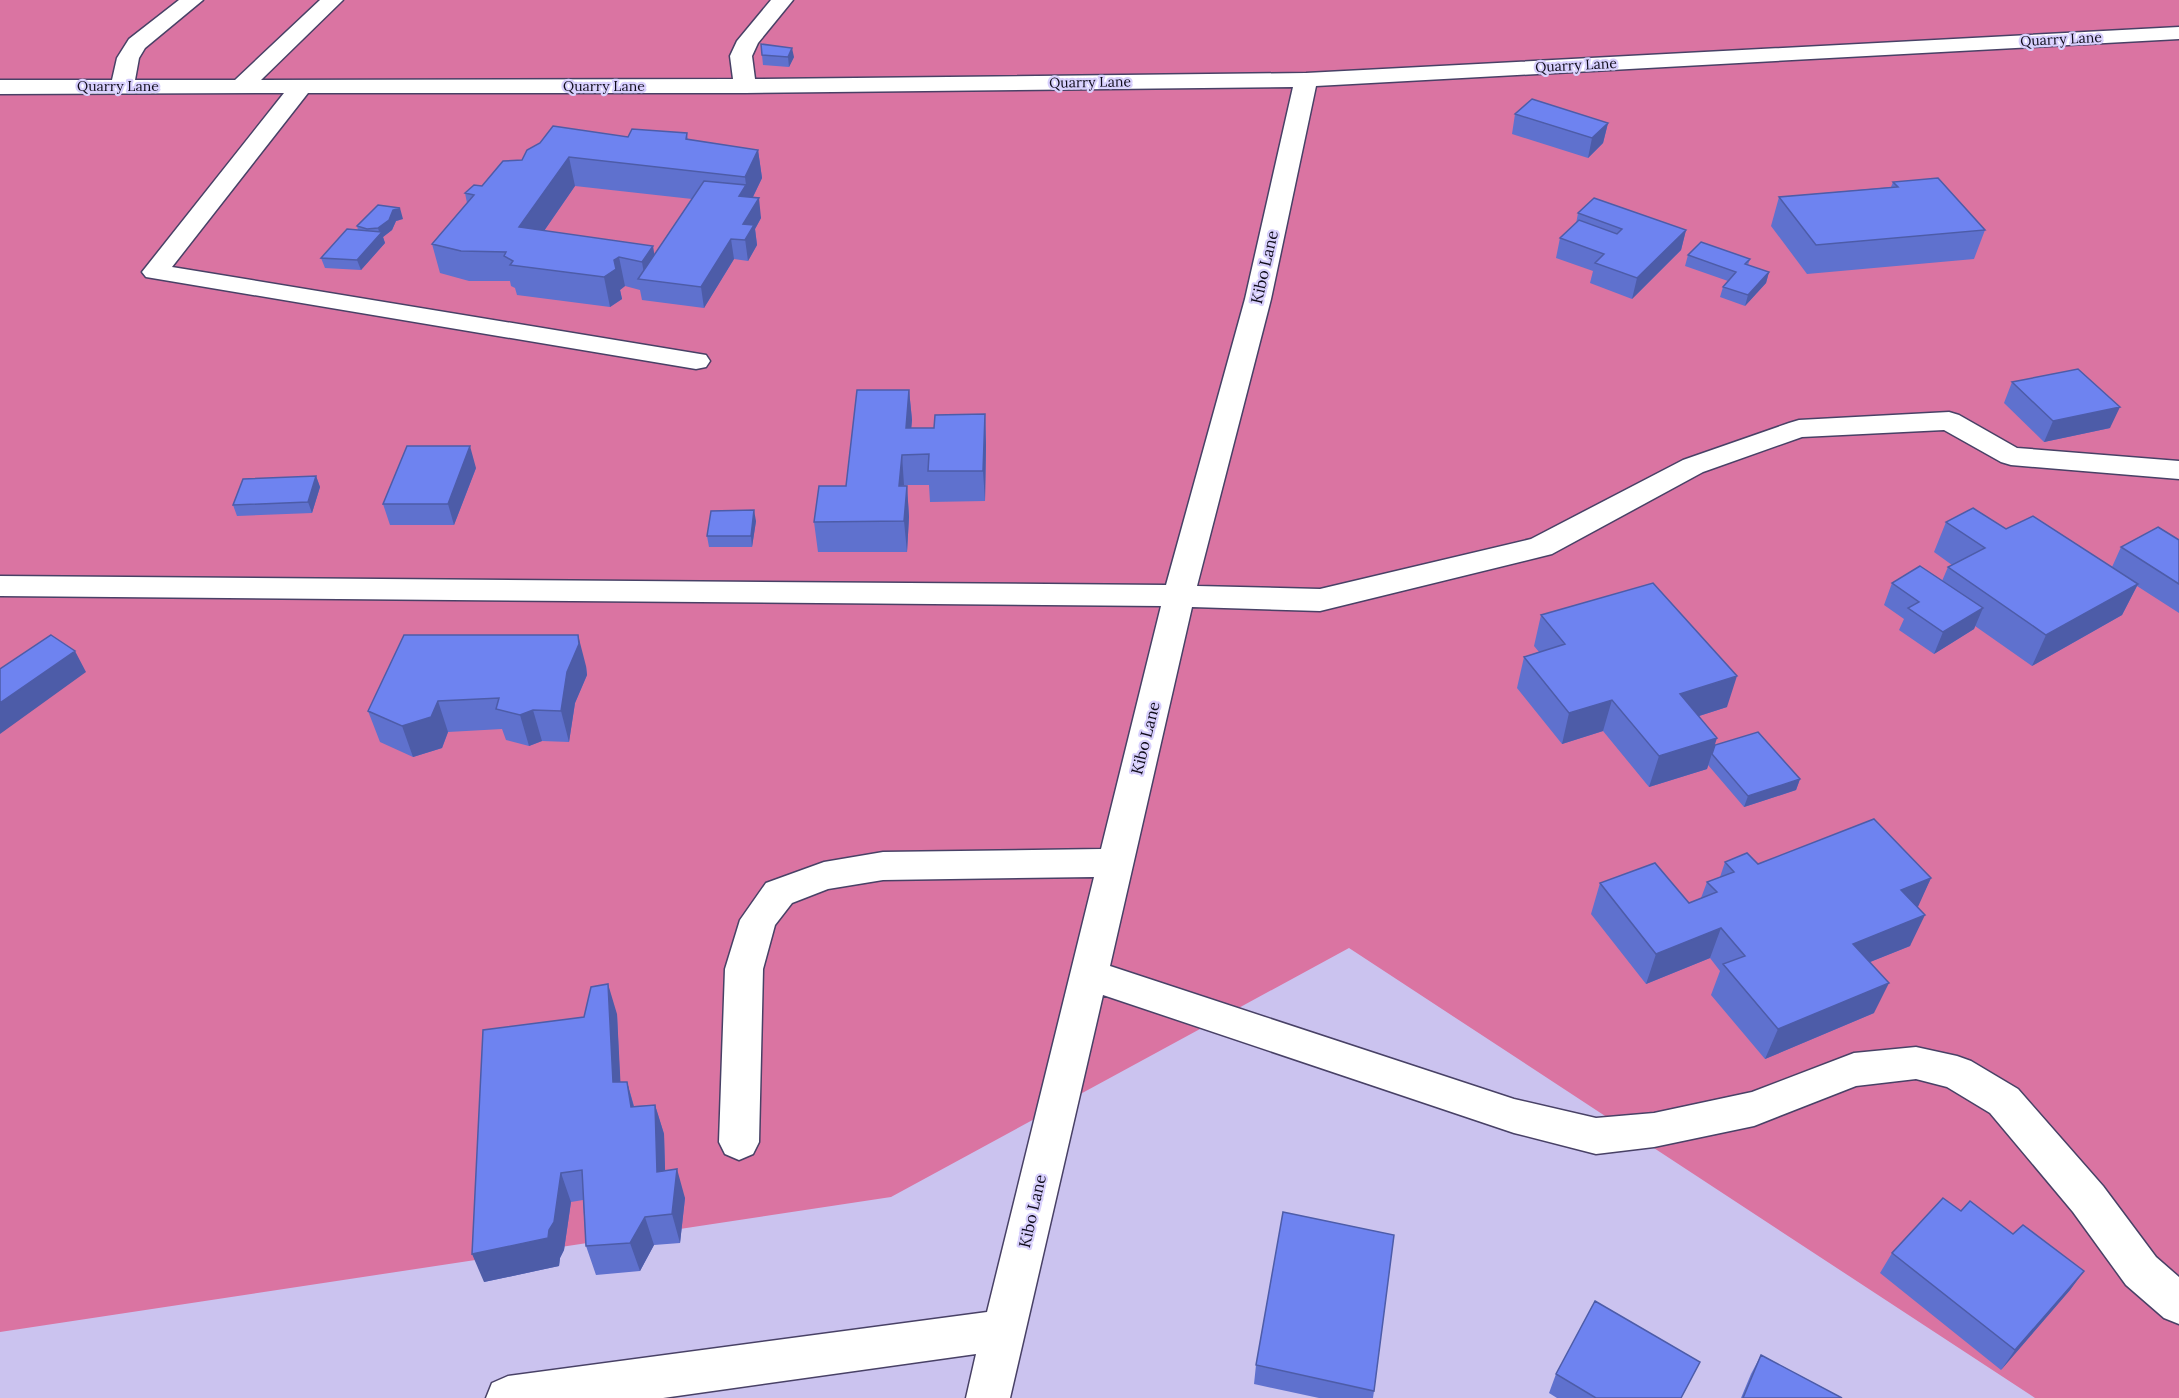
<svg xmlns="http://www.w3.org/2000/svg" width="2179" height="1398" viewBox="0 0 2179 1398" font-family="Lora,serif">
	<style>
		.green { fill: #da74a2 }
		.lines { fill: none; stroke-linecap: round; stroke-linejoin: round }
		.minor-casing { stroke: #484166; stroke-width: 3 }
		.minor { fill: #fff; fill-rule: evenodd }
		.wall { fill: #5f71ce; fill-rule: evenodd }
		.shaded-wall { fill: #4d5ca8 }
		.building { fill: #6e83f0; stroke: #4d5ca8; stroke-width: 1.5 }
		.labels { text-anchor: middle; stroke-width: 4.5; stroke-linejoin: round; paint-order: stroke }
		.far-street-label { font-size: 14px; fill: #0f0c1b; stroke: #d8d0fd }
		.street-label { font-size: 16px; fill: #0f0c1b; stroke: #d8d0fd }
	</style>
	<rect width="100%" height="100%" fill="#cbc3ef"/>
	<path class="green" d="M0 0H2179V1398H2035L1349 948 891 1197 0 1332Z"/>
	<g class="lines">
		<g class="minor-casing">
			<path id="minor" d="M179 0H203L145 48 139 58 135 80H235L320 0H343L261 80 733 79 730 56 737 41 771 0H793L758 43 752 56 755 79 1306 73 2179 27V39L1316 86 1271 299 1197 586 1320 589 1531 539 1683 460 1789 423 1799 420 1949 412 1959 415 2017 448 2179 461V479L2011 465 2001 462 1944 430 1802 437 1703 472 1552 554 1320 611 1192 607 1110 966 1514 1099 1596 1118 1654 1113 1752 1092 1854 1053 1916 1047 1957 1056 1971 1061 2018 1089 2103 1186 2156 1257 2179 1277V1324L2164 1318 2126 1285 2073 1212 1990 1113 1947 1087 1916 1079 1856 1086 1754 1126 1654 1147 1596 1154 1514 1133 1103 995 1010 1398H966L976 1354 663 1398H486L492 1383 508 1376 987 1312 1094 877 883 880 828 889 792 903 775 925 763 969 759 1142 753 1154 739 1160 725 1154 719 1142 725 969 740 920 766 883 824 862 883 852 1101 849 1161 606 0 596V576L1166 585 1245 299 1293 87 745 93H308L172 267 706 355 710 361 706 367 696 369 146 277 142 272 146 267 284 93 0 94V80H112L117 58 129 39Z"/>
		</g>
		<use href="#minor" class="minor"/>
	</g>
	<path class="wall" d="M762 55 794 57 789 67 763 65Z
		M1515 114 1608 123 1603 143 1588 158 1512 134Z
		M687 133 688 140 758 150 762 178 753 197 761 218 755 229 757 245 748 261 734 259 704 308 642 300 640 290 625 286 620 290 622 299 610 307 517 295 515 288 511 286 510 281H469L440 273 432 244 467 203 465 193 482 186 522 160ZM575 186 692 199 654 255 544 231Z
		M1893 182 1985 230 1974 259 1807 274 1771 226 1779 197 1891 187Z
		M1578 213 1686 230 1681 250 1632 299 1590 283 1593 271 1556 258 1560 238 1576 224Z
		M403 219 396 221 392 230 383 237 385 243 361 270 325 268 321 258 358 230 357 226Z
		M1688 255 1750 259 1748 265 1769 272 1766 283 1745 306 1720 297 1723 287 1728 281 1685 266Z
		M2012 382 2110 428 2044 442 2004 403Z
		M909 390 912 420 911 428H934L985 414 986 445 985 501 930 502 929 485H904L907 486 909 517 907 552H818L814 522 846 486Z
		M476 468 454 525H390L383 504Z
		M316 476 320 487 312 513 237 516 233 505Z
		M756 521 752 547H709L707 536Z
		M1946 522 2006 529 2112 567 2121 547 2179 540V613L2137 586 2122 615 2032 666 1975 626 1974 629 1934 654 1899 630 1904 619 1884 605 1892 583 1942 581 1948 567 1952 565 1934 552Z
		M1541 615 1727 707 1699 716 1715 745 1800 779 1796 790 1744 807 1708 765 1707 769 1649 787 1603 731 1562 744 1517 688 1524 657 1539 652 1534 646Z
		M586 666 587 675 575 703 569 742 542 741 529 746 506 740 502 729 448 732 442 748 413 757 380 742 368 711Z
		M1725 862 1931 878 1917 907 1910 946 1870 962 1874 1013 1765 1059 1711 995 1720 971 1710 958 1646 984 1591 914 1600 883 1689 903 1701 898 1707 882 1720 877Z
		M617 1014 620 1082H627L634 1106 655 1105 664 1134 665 1171 685 1198 680 1243 654 1245 640 1271 596 1275 586 1246 583 1200 571 1202 564 1250 560 1258 559 1266 484 1282Z
		M1961 1211 2013 1234 2084 1271 2070 1290 2001 1370 1880 1273 1892 1253Z
		M1761 1355 1842 1398H1741L1751 1374Z
		M1256 1365 1374 1391 1373 1398H1319L1254 1384Z
		M1556 1374 1682 1398H1557L1549 1393Z"/>
	<path class="shaded-wall" d="M792 48 794 57 789 67 788 57Z
		M1608 123 1603 143 1588 158 1592 138Z
		M758 150 762 178 749 205 739 196 746 185 745 177Z
		M569 157 575 186 526 257 519 227Z
		M759 198 761 218 755 229 757 245 748 261 743 224Z
		M400 208 403 219 396 221 392 230 383 237 385 243 361 270 357 260 380 235 378 228 393 210Z
		M1686 230 1681 250 1632 299 1637 278Z
		M731 239 734 259 704 308 701 287Z
		M653 246 658 276 645 280 642 262Z
		M619 257 625 286 620 290 622 299 610 307 604 277 614 260Z
		M1769 272 1766 283 1745 306 1748 295Z
		M909 390 912 420 909 455 906 428Z
		M2120 407 2110 428 2044 442 2053 421Z
		M985 414 986 445 985 501 983 471Z
		M470 446 476 468 454 525 448 504Z
		M902 455 904 485 899 486Z
		M316 476 320 487 312 513 308 502Z
		M907 486 909 517 907 552 904 521Z
		M754 510 756 521 752 547 751 536Z
		M2138 584 2122 615 2032 666 2046 635Z
		M1983 608 1974 629 1934 654 1943 632Z
		M578 635 586 666 587 675 575 703 569 742 561 711 567 672Z
		M75 651 86 672 0 734V703Z
		M1737 676 1727 707 1671 725 1680 694Z
		M1612 700 1603 731 1562 744 1569 713Z
		M438 701 448 732 442 748 413 757 402 726Z
		M533 710 542 741 529 746 520 715Z
		M1717 738 1707 769 1649 787 1659 756Z
		M1800 779 1796 790 1744 807 1748 796Z
		M1931 878 1917 909 1901 890Z
		M1925 915 1910 946 1840 974 1853 944Z
		M1721 928 1710 958 1646 984 1656 954Z
		M1889 983 1874 1013 1765 1059 1778 1029Z
		M608 984 617 1014 622 1112 613 1082Z
		M627 1082 635 1111 631 1107Z
		M655 1105 664 1134 666 1201 657 1172Z
		M677 1169 685 1198 680 1243 672 1214Z
		M561 1173 571 1202 564 1250 560 1258 559 1266 484 1282 472 1254 549 1230Z
		M645 1217 654 1245 640 1271 630 1243Z
		M2084 1271 2070 1290 2001 1370 2015 1350Z"/>
	<path class="building" d="M761 44 792 48 788 57 762 55Z
		M1532 99 1608 123 1592 138 1515 114Z
		M553 126 628 137 632 129 687 133 686 139 758 150 745 177 569 157 519 227 653 246 642 262 619 257 614 260 616 269 604 277 510 265 513 261 504 256 506 252 461 251 432 244 474 195 465 193 474 185 482 186 503 161 522 160 527 150 540 143Z
		M1938 178 1985 230 1816 245 1779 197 1898 187 1893 182Z
		M704 181 746 185 739 196 759 198 743 224 754 225 745 240 731 239 701 287 638 279Z
		M1594 198 1686 230 1637 278 1595 263 1604 254 1560 238 1579 220 1617 234 1622 229 1578 213Z
		M378 205 400 208 393 210 389 220 378 228 367 229 357 226Z
		M347 229 382 232 357 260 321 258Z
		M1701 242 1750 259 1745 264 1769 272 1748 295 1723 287 1736 272 1688 255Z
		M2078 369 2120 407 2053 421 2012 382Z
		M857 390H909L906 428H934L935 415 985 414 983 471H928L929 454 902 455 899 486H907L904 521 814 522 819 486H846Z
		M407 446H470L448 504H383Z
		M316 476 308 502 233 505 243 479Z
		M1973 508 2006 529 2033 516 2138 584 2046 635 1948 567 1985 548 1946 522Z
		M754 510 751 536H707L711 511Z
		M2158 527 2179 540V584L2121 547Z
		M1920 566 1983 608 1943 632 1908 608 1919 602 1892 583Z
		M1653 583 1737 676 1680 694 1717 738 1659 756 1612 700 1569 713 1524 657 1565 644 1541 615Z
		M51 635 75 651 0 703V669Z
		M404 635H578L579 644 567 672 561 711 533 710 520 715 496 709 499 698 438 701 431 717 402 726 368 711Z
		M1758 732 1800 779 1748 796 1712 754 1715 745Z
		M1874 819 1931 878 1901 890 1925 915 1853 944 1889 983 1778 1029 1723 964 1745 956 1721 928 1656 954 1600 883 1655 863 1689 903 1717 892 1707 882 1734 872 1725 862 1747 853 1758 864Z
		M608 984 613 1082H627L631 1107 655 1105 657 1172 677 1169 672 1214 645 1217 630 1243 586 1246 582 1170 561 1173 554 1222 549 1230 548 1238 472 1254 483 1030 584 1017 591 987Z
		M1943 1198 1961 1211 1970 1201 2013 1234 2023 1225 2084 1271 2015 1350 1892 1253Z
		M1283 1212 1394 1235 1374 1391 1256 1365Z
		M1595 1301 1700 1362 1681 1398H1596L1556 1374Z
		M1761 1355 1842 1398H1743Z"/>
	<g class="labels">
		<g class="far-street-label">
			<text transform="translate(2061 39) rotate(-3)" y="5">Quarry Lane</text>
			<text transform="translate(1576 65) rotate(-3)" y="5">Quarry Lane</text>
			<text transform="translate(1090 82) rotate(-1)" y="5">Quarry Lane</text>
			<text x="118" y="91">Quarry Lane</text>
			<text x="604" y="91">Quarry Lane</text>
		</g>
		<g class="street-label">
			<text transform="translate(1264 267) rotate(-77)" y="6">Kibo Lane</text>
			<text transform="translate(1145 738) rotate(-76)" y="6">Kibo Lane</text>
			<text transform="translate(1032 1211) rotate(-77)" y="6">Kibo Lane</text>
		</g>
	</g>
</svg>
